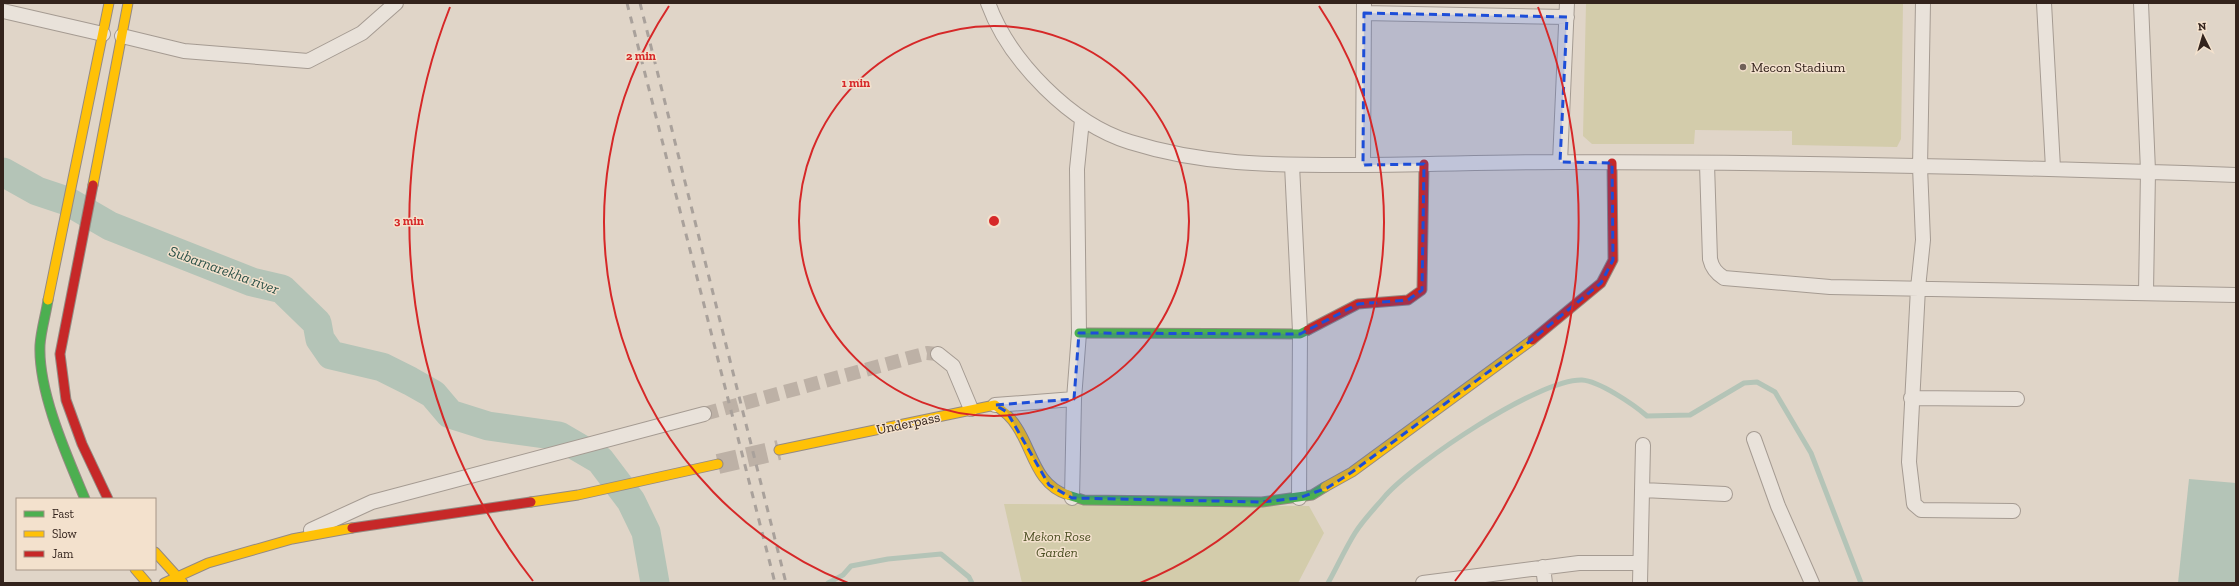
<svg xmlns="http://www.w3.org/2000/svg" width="2239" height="586" viewBox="0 0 2239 586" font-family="'Zilla Slab',serif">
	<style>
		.green { fill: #d3ccab }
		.water { fill: #b4c4b7 }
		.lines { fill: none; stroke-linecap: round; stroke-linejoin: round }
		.stream { stroke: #b4c4b7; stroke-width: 5 }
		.river { stroke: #b4c4b7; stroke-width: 29 }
		.street-tunnel { stroke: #bdb1a6; stroke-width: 14; stroke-dasharray: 14 7; stroke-linecap: butt }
		.secondary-tunnel { stroke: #bdb1a6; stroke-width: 20; stroke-dasharray: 20 10; stroke-linecap: butt }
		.street-casing { stroke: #a59b92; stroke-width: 16 }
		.fast-casing { stroke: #958a82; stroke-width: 11 }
		.slow-casing { stroke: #958a82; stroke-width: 11 }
		.jam-casing { stroke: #958a82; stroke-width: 11 }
		.street { stroke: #e9e2da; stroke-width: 14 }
		.fast { stroke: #4caf50; stroke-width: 9 }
		.slow { stroke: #ffc107; stroke-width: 9 }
		.jam { stroke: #c62828; stroke-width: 9 }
		.rail { stroke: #a9a19b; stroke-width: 3; stroke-dasharray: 7 7; stroke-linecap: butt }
		.marked { fill: #1d4ed8; fill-opacity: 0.2; stroke: #1d4ed8; stroke-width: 3; stroke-dasharray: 8 5; stroke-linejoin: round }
		.ring { fill: none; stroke: #d62828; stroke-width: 2 }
		.poi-dot { fill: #706158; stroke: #f3e1cd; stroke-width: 1.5 }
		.labels { text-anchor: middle; stroke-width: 3; stroke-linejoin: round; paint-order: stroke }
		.poi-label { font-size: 14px; fill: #33231c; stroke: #f3e1cd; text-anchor: start }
		.street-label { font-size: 14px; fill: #33231c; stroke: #f3e1cd }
		.park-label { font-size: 14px; font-style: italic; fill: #4c4f23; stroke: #f3e1cd }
		.water-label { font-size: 15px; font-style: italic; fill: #2c5248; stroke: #f3e1cd }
		.centre { fill: #d62828; stroke: #f3e1cd; stroke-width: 2 }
		.ring-label { font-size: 12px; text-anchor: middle; font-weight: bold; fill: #d62828; stroke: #f3e1cd; stroke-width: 3; stroke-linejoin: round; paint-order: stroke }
	</style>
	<rect width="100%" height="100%" fill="#e0d5c8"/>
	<path class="green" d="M1586 3H1903L1901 139 1897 147 1792 145V131L1695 130 1694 144H1592L1583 136Z
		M1004 504 1309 506 1324 533 1298 583H1022Z"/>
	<path class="water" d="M2189 479 2236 483V583H2178Z"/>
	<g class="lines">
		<path class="stream" d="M828 583 843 575 851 566 888 559 941 554 969 577 972 583
			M1328 583C1337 567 1345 549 1355 533 1363 520 1376 507 1386 495 1416 462 1538 379 1582 380 1599 381 1633 404 1647 416L1690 415 1744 383 1757 382 1775 392 1811 453 1861 583"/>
		<path class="river" d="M3 172 37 191 67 201 110 226 252 282 282 289 317 323 320 339 331 355 382 367 410 381 433 394 450 414 488 426 559 436 600 460 631 501 646 532 655 583"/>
		<path class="street-tunnel" d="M704 414 927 353 938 354"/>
		<path class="secondary-tunnel" d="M718 464 779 450"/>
		<g class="street-casing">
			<path id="street" d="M988 3C1009 61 1071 124 1130 142 1203 165 1270 165 1345 165 1418 165 1491 162 1563 162 1787 162 2012 167 2236 175
				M1923 3 1920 167 1923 240 1918 288 1909 462 1914 504 1921 510 2013 511
				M2044 3 2053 168
				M2141 3 2148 171 2146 292
				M3 11 103 34
				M1364 13 1567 17
				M122 36 184 51 308 61 362 33 396 3
				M1560 162 1567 3
				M1707 164 1710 259C1712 268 1716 273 1724 278L1830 287 2236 295
				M1292 165 1300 331 1299 498
				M1363 165 1364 3
				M938 354 953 366 971 409
				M1911 398 2017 399
				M995 405 1074 399
				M1754 439 1778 506 1812 583
				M1643 490 1725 494
				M1072 498 1074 399 1079 333 1077 169 1082 120
				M311 530 372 502 704 414
				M1543 567 1545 583
				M1423 583 1579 563H1640
				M1640 583 1643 445"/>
		</g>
		<g class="fast-casing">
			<path id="fast" d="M48 300C46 314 41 330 40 345 38 392 67 456 85 499
				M1079 333 1300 334 1308 330
				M1068 495 1084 500 1262 502 1312 495 1325 487"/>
		</g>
		<g class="slow-casing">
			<path id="slow" d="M93 185 128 3
				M48 300 109 3
				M779 450 995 405C1004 412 1011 417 1017 427 1033 451 1036 485 1068 495
				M1325 487 1352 472 1532 340
				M531 502 578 495 718 464
				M155 552 183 583
				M135 569 147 583
				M164 583 208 563 292 539 352 528"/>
		</g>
		<g class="jam-casing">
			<path id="jam" d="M93 185 60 354 66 400 82 444 108 499
				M1308 330 1358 304 1408 300 1422 290 1424 164
				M1532 340 1601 283 1613 260 1612 163
				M352 528 531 502"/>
		</g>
		<use href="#street" class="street"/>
		<use href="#fast" class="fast"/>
		<use href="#slow" class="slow"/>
		<use href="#jam" class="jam"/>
		<path class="rail" d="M627 3 775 583
			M640 3 786 583"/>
	</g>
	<path class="marked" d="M1364 13 1567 17 1560 162 1612 163 1613 260 1601 283 1529 342 1352 472 1327 488 1299 498 1262 502 1072 498 1049 485 1007 412 995 405 1074 399 1079 333 1300 334 1358 304 1408 300 1422 290 1424 164 1363 165Z"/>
	<g class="ring">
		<circle cx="994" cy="221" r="195"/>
		<path d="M848 583A390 390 0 0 1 669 6M1319 6A390 390 0 0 1 1140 583"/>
		<path d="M533 581A585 585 0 0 1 450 7M1538 7A585 585 0 0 1 1455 581"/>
	</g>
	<circle class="poi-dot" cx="1743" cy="67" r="4"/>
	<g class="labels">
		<g class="poi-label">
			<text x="1751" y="72">Mecon Stadium</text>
		</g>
		<g class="street-label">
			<text transform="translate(908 423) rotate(-12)" y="5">Underpass</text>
		</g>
		<g class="park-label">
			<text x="1057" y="541">Mekon Rose<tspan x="1057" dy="16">Garden</tspan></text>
		</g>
		<g class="water-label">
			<text transform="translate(224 270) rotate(20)" y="5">Subarnarekha river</text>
		</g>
	</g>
	<circle cx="994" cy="221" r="6" class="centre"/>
	<g class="ring-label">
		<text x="641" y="60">2 min</text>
		<text x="856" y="87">1 min</text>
		<text x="409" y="225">3 min</text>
	</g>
	<rect width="2239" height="586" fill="none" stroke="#33231c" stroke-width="8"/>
	<rect x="16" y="498" width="140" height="72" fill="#f3e1cd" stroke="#a69586"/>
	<rect x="24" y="511" width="20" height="6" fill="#4caf50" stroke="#a69586"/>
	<text x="52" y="518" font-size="12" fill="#33231c">Fast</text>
	<rect x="24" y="531" width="20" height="6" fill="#ffc107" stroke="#a69586"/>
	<text x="52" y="538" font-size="12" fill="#33231c">Slow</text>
	<rect x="24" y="551" width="20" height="6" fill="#c62828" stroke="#a69586"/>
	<text x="52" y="558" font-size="12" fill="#33231c">Jam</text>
	<g transform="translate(2203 36) rotate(355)" stroke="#f3e1cd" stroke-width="3" paint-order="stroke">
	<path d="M0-3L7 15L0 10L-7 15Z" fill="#33231c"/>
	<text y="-6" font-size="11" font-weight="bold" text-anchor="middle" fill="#33231c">N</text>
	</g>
</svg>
